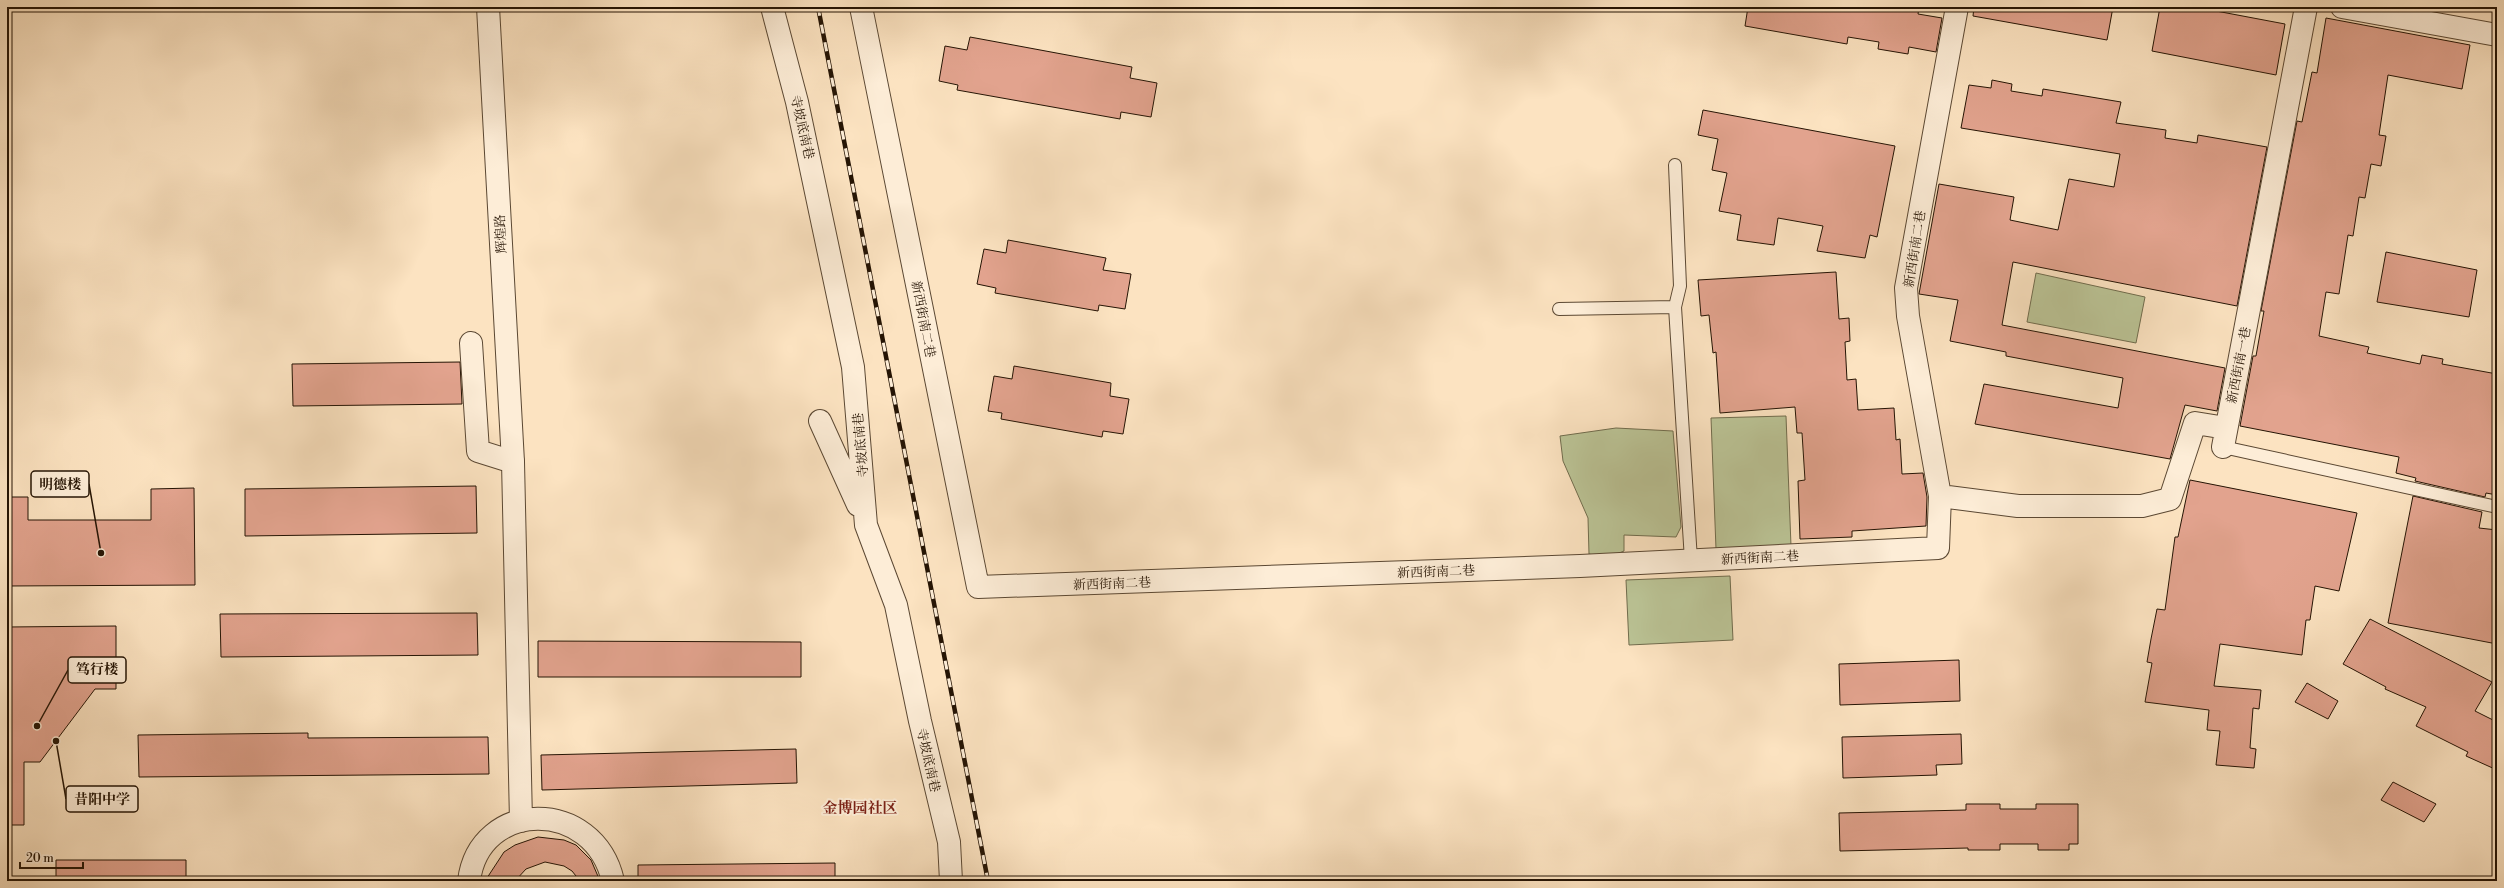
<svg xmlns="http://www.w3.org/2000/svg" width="2504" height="888" font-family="'Libre Bodoni','Noto Serif SC',serif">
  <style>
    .green { fill: #bbc496; stroke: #706c4d }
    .building { fill: #e2a38e; stroke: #251404 }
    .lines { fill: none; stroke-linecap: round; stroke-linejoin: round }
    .service-casing { stroke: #5b4833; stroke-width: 14 }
    .minor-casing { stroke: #5b4833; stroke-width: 24 }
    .tertiary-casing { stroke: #5b4833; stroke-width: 24 }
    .service { stroke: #fdedd7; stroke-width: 12 }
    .minor { stroke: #fdedd7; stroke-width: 22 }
    .tertiary { stroke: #fdedd7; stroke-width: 22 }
    .rail-casing { stroke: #251404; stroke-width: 4.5 }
    .rail { stroke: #fdedd7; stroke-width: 3; stroke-dasharray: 9; stroke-linecap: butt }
    .labels { text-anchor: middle; stroke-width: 4; stroke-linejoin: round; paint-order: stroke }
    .street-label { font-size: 13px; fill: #251404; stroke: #fdedd7 }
    .quarter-label { font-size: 15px; font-weight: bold; fill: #7a1f14; stroke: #fdedd7 }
    .leader { fill: none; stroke: #251404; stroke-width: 1.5 }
    .callout-dot { fill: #251404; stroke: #fdedd7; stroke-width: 1.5 }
    .callout { fill: #fdedd7; stroke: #251404; stroke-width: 1.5 }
    .callout-label { font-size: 14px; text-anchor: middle; font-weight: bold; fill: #251404 }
  </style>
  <rect width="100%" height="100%" fill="#fce3c1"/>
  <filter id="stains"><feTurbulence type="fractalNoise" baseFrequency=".005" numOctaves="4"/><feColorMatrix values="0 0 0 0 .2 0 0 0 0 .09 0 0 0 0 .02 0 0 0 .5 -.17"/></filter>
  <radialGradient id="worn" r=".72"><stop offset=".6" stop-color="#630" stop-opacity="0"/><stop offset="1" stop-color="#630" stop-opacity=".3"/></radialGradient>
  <!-- green -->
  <path class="green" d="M2036 273 2145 297 2136 343 2027 322Z
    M1786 416 1791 546 1716 549 1711 418Z
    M1616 428 1673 431 1681 527 1676 537 1624 535V551L1607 558 1589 554 1588 518 1563 461 1560 436Z
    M1730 576 1733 640 1629 645 1626 580Z"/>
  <!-- building -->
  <path class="building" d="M1748 7H1919L1918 14 1942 18 1936 52 1909 47 1908 54 1878 49 1879 42 1848 37 1847 44 1745 26Z
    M1974 7H2113L2107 40 1973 16Z
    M2160 7H2195L2285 24 2276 75 2152 51Z
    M2326 18 2470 45 2462 89 2388 75 2379 135 2386 136 2381 166 2371 164 2365 198 2359 197 2353 236 2348 235 2339 294 2326 292 2319 336 2369 347 2367 353 2420 364 2422 355 2443 359 2442 364 2497 374V495L2486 493 2485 497 2415 481 2416 478 2396 473 2399 457 2240 426 2253 356H2256L2264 311H2261L2297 121 2302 122 2312 72 2317 73Z
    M970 37 1132 67 1130 78 1157 83 1151 117 1121 112 1120 119 957 90 958 85 939 81 945 46 967 50Z
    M1992 80 2012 84 2011 91 2042 96 2043 89 2121 102 2116 123 2166 130 2165 138 2197 143 2198 135 2267 147 2237 306 2013 262 2002 325 2225 368 2217 411 2185 405 2170 459 1975 424 1984 384 2118 408 2123 378 2006 356V352L1950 341 1958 300 1919 294 1939 184 2014 197 2010 220 2058 230 2069 179 2114 187 2120 154 1961 128 1969 85 1991 88Z
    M1703 110 1895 146 1877 237 1870 235 1865 258 1817 251 1823 226 1778 218 1774 245 1737 240 1741 215 1719 211 1727 173 1712 170 1718 139 1698 135Z
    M1008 240 1106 258 1103 270 1131 274 1125 309 1099 305 1098 311 995 293 996 288 977 284 984 249 1006 253Z
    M2386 252 2477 270 2469 317 2377 302Z
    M1836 272 1839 319 1849 318 1850 341 1845 342 1847 380 1856 379 1858 410 1894 408 1896 440 1900 439 1902 474 1923 473 1927 497 1926 526 1852 531V537L1800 539 1798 481 1805 480 1802 433H1797L1795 407 1720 413 1716 352 1713 353 1709 315 1701 316 1698 280Z
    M460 362 462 404 293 406 292 364Z
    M1014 366 1111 383 1110 396 1129 399 1123 434 1103 431 1102 437 1001 419 1002 413 988 411 994 376 1012 379Z
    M2190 480 2357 513 2339 591 2315 586 2310 620H2306L2302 655 2220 644 2214 686 2261 690 2259 709 2253 708 2250 748 2256 749 2254 768 2216 765 2220 731 2207 730 2209 710 2145 702 2152 663 2147 662 2151 639 2157 609 2165 610 2175 537H2178Z
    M476 486 477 533 245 536V489Z
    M194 488 195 585 7 586V497H28V520H151V489Z
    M2413 496 2482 512 2479 528 2497 530V644L2388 623Z
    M477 613 478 655 221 657 220 614Z
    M2370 619 2492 682 2475 711 2497 722V770L2466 756 2468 752 2416 726 2426 707 2385 689 2386 687 2343 664Z
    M116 626V689H95L40 762H24V825H7V627Z
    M538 641 801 642V677H538Z
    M1959 660 1960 701 1840 705 1839 664Z
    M2307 683 2338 701 2328 719 2295 702Z
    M308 733V738L488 737 489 774 139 777 138 735Z
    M1961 734 1962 764 1936 765 1937 775 1843 778 1842 737Z
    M796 749 797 783 542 790 541 755Z
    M2393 782 2436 804 2424 822 2381 800Z
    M1966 804H2000V809H2036V804H2078V844H2069V850H2038V844H2000V850H1968V848L1840 851 1839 813 1966 810Z
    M538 837 564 840 576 845 591 860 600 881H580L572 871 564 866 545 862 526 869 515 881H485L504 852 515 845Z
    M56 860H186V881H56Z
    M835 863V881H638V865Z"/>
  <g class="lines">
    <!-- service casing -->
    <g class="service-casing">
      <path id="service" d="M1675 307 1680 286 1675 165
        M1559 309 1675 307 1691 560
        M2223 447 2497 507"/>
    </g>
    <!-- minor casing -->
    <g class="minor-casing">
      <path id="minor" d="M772 7 797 102 853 367 866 525 896 605 920 721 949 842 951 881
        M861 7 978 587 1580 566 1938 548 1940 496 1908 316 1906 288 1957 7
        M471 343 478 451 513 462 521 821
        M820 421 858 505
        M2223 447 2306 7
        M1940 496 2018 506H2142L2170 499 2195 423 2226 428
        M469 881C479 799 594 797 613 881"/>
    </g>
    <!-- tertiary casing -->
    <g class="tertiary-casing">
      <path id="tertiary" d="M488 7 513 462
        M2342 7 2497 35"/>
    </g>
    <!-- service -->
    <use href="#service" class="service"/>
    <!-- minor -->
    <use href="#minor" class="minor"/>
    <!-- tertiary -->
    <use href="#tertiary" class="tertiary"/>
    <!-- rail casing -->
    <g class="rail-casing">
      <path id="rail" d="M818 7 988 881"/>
    </g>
    <!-- rail -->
    <use href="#rail" class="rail"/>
  </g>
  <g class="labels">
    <!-- street labels -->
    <g class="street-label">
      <text transform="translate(803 127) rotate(77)" y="5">寺坡底南巷</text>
      <text transform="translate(500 234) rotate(-93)" y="5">辉煌路</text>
      <text transform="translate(1914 249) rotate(-81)" y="5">新西街南二巷</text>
      <text transform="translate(924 319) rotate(79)" y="5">新西街南二巷</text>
      <text transform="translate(2238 365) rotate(-79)" y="5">新西街南一巷</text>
      <text transform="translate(860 445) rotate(-95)" y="5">寺坡底南巷</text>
      <text transform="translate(1760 557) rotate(-3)" y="5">新西街南二巷</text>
      <text transform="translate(1436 571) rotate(-2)" y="5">新西街南二巷</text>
      <text transform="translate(1112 583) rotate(-2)" y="5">新西街南二巷</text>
      <text transform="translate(929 760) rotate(77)" y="5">寺坡底南巷</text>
    </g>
    <!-- quarter labels -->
    <g class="quarter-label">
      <text x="860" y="813">金博园社区</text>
    </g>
  </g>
  <!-- callouts -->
  <path class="leader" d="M101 553L89 484M37 726L68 670M56 741L66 799"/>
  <g class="callout-dot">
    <circle cx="101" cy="553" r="4"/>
    <circle cx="37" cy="726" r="4"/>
    <circle cx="56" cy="741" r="4"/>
  </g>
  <g class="callout">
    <rect x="31" y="471" width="58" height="26" rx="4"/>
    <rect x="68" y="657" width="58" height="26" rx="4"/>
    <rect x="66" y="786" width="72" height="26" rx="4"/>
  </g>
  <g class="callout-label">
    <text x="60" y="489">明德楼</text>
    <text x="97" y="674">笃行楼</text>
    <text x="102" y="804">昔阳中学</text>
  </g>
  <!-- margin -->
  <rect width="2504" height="888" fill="none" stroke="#fce3c1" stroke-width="24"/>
  <rect x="8" y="8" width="2488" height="872" fill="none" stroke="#251404" stroke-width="2"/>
  <rect x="12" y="12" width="2480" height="864" fill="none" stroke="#251404"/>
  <!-- scale -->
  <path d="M20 862v6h63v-6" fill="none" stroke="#251404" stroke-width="2"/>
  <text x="26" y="862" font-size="12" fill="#251404" stroke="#fdedd7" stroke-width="3" paint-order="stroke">20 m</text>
  <rect width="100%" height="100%" filter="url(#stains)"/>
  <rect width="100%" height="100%" fill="url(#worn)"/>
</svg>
